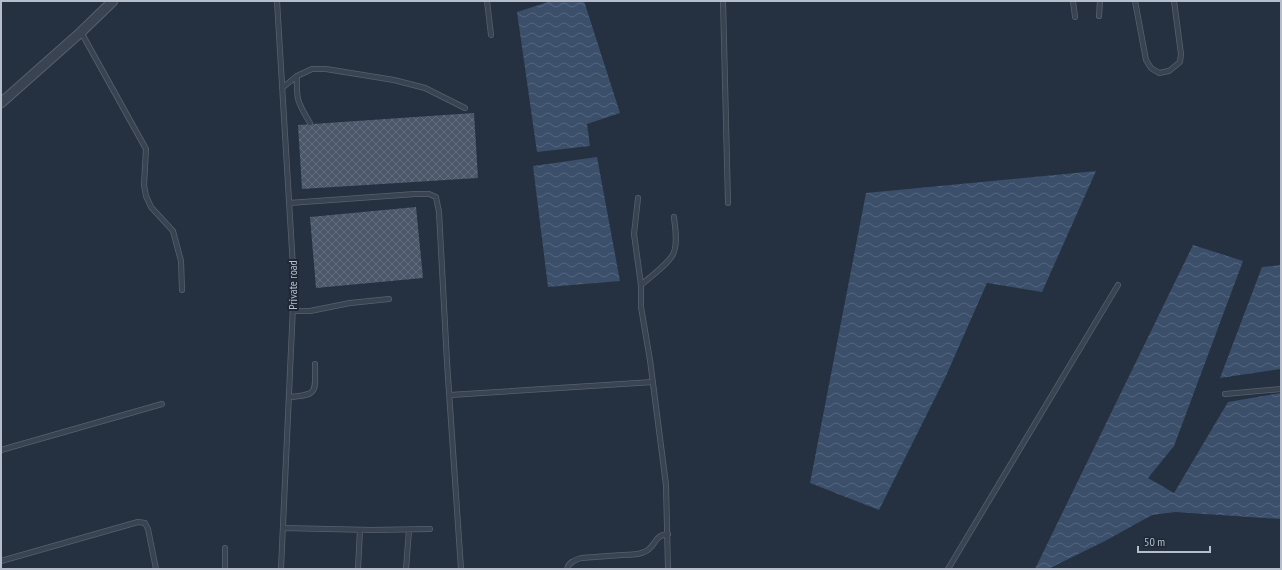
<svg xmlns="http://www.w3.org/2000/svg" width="1282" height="570" font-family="'PT Sans Narrow',sans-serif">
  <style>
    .water { fill: url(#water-waves) }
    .building { fill: url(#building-cross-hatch) }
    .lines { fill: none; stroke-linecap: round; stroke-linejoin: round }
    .service-casing { stroke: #57616e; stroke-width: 6 }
    .minor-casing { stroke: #57616e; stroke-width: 11 }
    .service { stroke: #394351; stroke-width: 4.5 }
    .minor { stroke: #394351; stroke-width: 9 }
    .labels { text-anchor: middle; stroke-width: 4; stroke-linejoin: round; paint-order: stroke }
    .street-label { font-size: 12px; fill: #b6becb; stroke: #1e2836 }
  </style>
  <defs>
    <pattern id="water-waves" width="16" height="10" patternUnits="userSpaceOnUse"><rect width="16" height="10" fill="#3b4f6a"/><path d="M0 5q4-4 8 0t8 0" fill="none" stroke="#55677e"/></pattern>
    <pattern id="building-cross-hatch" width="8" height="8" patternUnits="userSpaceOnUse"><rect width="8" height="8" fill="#4b586a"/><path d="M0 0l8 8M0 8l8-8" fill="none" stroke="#636e7e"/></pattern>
  </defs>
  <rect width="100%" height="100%" fill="#253141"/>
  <!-- water -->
  <path class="water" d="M551 1H584L620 113 587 124 590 146 537 152 517 12Z
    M597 157 620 281 548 287 533 166Z
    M1096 171 1042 292 987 283 945 378 879 510 810 483 866 193Z
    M1193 245 1243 261 1174 446 1148 478 1174 493 1228 402 1281 393V519L1175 512 1152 515 1105 541 1048 569H1035Z
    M1281 265V369L1220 378 1262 267Z"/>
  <!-- building -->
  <path class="building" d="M474 113 478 178 302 189 298 125Z
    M416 207 423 278 316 288 310 217Z"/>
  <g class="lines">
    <!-- service casing -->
    <g class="service-casing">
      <path id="service" d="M277 1 294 284 281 569
        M487 1 491 35
        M723 1 728 203
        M1073 1 1075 17
        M1135 1 1146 60 1151 68 1159 73 1169 71 1180 62 1181 54 1174 1
        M1099 16 1100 1
        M81 32 146 149 144 185 146 196 151 207 173 231 181 261 182 290
        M297 76C296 100 298 103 310 123
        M282 88 297 76 312 69H326L394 80 425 88 465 108
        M638 198 634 234 641 285V307L650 360 666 485 668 569
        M289 203 415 194H429L436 197 439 212 447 362 461 569
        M641 285C650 277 671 262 674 252 678 241 675 228 674 217
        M293 311H310L350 303 389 299
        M1225 394 1281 389
        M450 395 653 382
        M289 397C319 395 315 392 315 364
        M1 450 162 404
        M283 528 372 530 430 529
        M1 561 138 522 145 523 148 529 156 569
        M225 569V548
        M358 569 360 530
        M406 569 409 530
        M567 569C569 562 575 560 581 558 595 557 609 556 622 555 629 555 638 555 644 552 656 548 653 535 668 534
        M948 569 1118 285"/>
    </g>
    <!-- minor casing -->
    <g class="minor-casing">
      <path id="minor" d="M1 103 81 32 113 1"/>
    </g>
    <!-- service -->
    <use href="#service" class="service"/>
    <!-- minor -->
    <use href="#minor" class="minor"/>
  </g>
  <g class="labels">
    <!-- street labels -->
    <g class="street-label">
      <text transform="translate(293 285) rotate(-90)" y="4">Private road</text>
    </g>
  </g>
  <!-- border -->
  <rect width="1282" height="570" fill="none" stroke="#b6becb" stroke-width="4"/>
  <!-- scale -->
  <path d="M1138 546v6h72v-6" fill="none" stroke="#b6becb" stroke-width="2"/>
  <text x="1144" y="546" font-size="12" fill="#b6becb" stroke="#1e2836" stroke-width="3" paint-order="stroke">50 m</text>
</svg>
